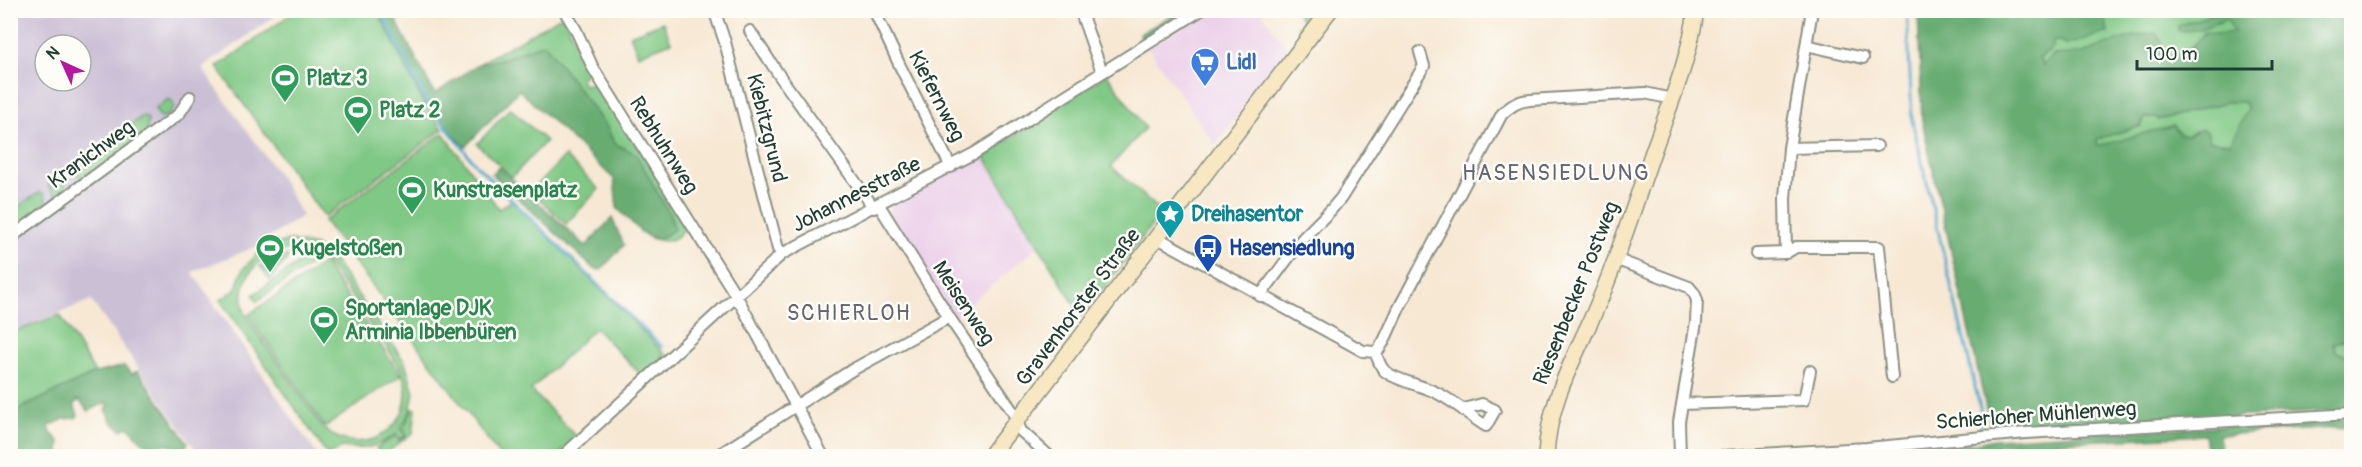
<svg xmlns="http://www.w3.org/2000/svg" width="2362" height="467" font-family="Pangolin,sans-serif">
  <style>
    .built { fill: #ecd1ea }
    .industrial { fill: #cbbfd5; fill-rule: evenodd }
    .green { fill: #80c885; stroke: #50825c; stroke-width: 1.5; fill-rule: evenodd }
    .forest { fill: #68ac72; stroke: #447453; stroke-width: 1.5; fill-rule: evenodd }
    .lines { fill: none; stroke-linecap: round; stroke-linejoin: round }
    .stream { stroke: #51a7cd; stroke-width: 3 }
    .street-casing { stroke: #8b9284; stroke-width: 14 }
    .secondary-casing { stroke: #8b9284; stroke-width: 18 }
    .street { stroke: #fff; stroke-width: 10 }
    .secondary { stroke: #f7e8c3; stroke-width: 15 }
    .labels { text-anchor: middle; stroke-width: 5; stroke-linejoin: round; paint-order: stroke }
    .shop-label { font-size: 21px; font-weight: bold; fill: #366cbe; stroke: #fdfcf7; text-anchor: start }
    .leisure-label { font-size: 21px; font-weight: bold; fill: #27864d; stroke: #fdfcf7; text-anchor: start }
    .street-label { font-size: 21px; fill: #1f3d34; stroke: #fdfcf7 }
    .culture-label { font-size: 21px; font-weight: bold; fill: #0d838f; stroke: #fdfcf7; text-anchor: start }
    .transit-label { font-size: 21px; font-weight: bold; fill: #164399; stroke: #fdfcf7; text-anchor: start }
    .neighbourhood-label { font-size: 22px; letter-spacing: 1.5px; fill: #626572; stroke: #fdfcf7 }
  </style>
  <rect width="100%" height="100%" fill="#fdfcf7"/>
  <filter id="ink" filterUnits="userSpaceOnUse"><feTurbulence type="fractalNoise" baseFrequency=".0167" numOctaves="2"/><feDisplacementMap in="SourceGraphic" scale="12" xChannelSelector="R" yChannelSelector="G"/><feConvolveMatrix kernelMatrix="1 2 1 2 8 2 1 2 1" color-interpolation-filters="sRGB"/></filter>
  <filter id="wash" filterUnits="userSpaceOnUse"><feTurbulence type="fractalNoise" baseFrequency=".008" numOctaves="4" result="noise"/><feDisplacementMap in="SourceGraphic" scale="24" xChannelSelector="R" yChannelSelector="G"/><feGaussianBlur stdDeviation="1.35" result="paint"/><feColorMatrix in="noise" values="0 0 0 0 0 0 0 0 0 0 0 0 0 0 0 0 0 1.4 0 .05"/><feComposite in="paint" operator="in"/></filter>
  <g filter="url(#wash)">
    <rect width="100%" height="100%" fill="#f7e8d4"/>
    <!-- built -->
    <path class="built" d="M1260 10 1288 50 1215 144 1148 48 1209 11Z
      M983 156 1038 246 954 317 888 214 890 205Z"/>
    <!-- industrial -->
    <path class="industrial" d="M11 11H277L279 13 202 68 281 178 302 216 255 247 192 272 318 456H200L91 300 11 333ZM45 45H81V81H45Z"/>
    <!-- green -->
    <path class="green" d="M1301 10 1319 11 1292 45 1302 31 1297 26 1303 22 1297 13Z
      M295 11H378L425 106 443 129 324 217 217 67Z
      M2104 11C2119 11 2133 12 2147 13 2160 13 2167 10 2180 15L2192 11H2222L2178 26 2197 30 2228 19 2235 32 2216 34 2205 32C2190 49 2187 56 2162 55L2155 33 2043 65 2039 59 2053 48 2052 41H2060L2067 45 2107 32Z
      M563 15 589 70 581 79 584 85 596 82 680 212 684 229C674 246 655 243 641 232L656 239 674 228 670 215 636 155 614 143 606 126 505 58 477 65Z
      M663 22 671 42 638 55 630 35Z
      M1107 74 1145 128 1111 166 1162 212 1082 317 984 156Z
      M168 99 171 100 174 106 170 114 161 118 155 109Z
      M2226 102H2244L2248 109 2231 143 2210 141 2207 132 2194 131 2187 136 2181 135 2173 125C2160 132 2157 129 2145 133 2128 138 2114 144 2097 146L2096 139 2141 126 2145 118 2156 117 2159 120Z
      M510 108 546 141 512 177 477 144Z
      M143 116 148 119 147 131 86 178H80L75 171 79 162Z
      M443 133 499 209 512 200 666 355 642 376 595 328 531 390 577 437 557 456H500L324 221Z
      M565 156 599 189 566 224 531 191Z
      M60 177 66 182C65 189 63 193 57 197L48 186Z
      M40 192 44 194 47 203 11 232 10 212Z
      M291 241 316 246 335 262 405 362 414 392 410 412 401 428 405 435 400 439 396 434C379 446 364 451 343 447L328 456 220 300 235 290 243 269 258 253 274 244ZM294 249 308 252 300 258 298 263 253 295 257 301 320 258 328 265C343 282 355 302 368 321 387 349 418 379 401 415 395 426 385 434 374 439 356 445 337 441 323 428L247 318C232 283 258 250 294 249Z
      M286 255 288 258 270 280 260 266 285 258Z
      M324 263 401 375 325 427 248 315Z
      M60 315 95 373 11 413V333Z
      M2351 337V357L2336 351 2333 343Z
      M413 408 416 409 413 433 382 456 376 448 395 436 399 441 407 435 403 429Z"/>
    <!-- forest -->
    <path class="forest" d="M378 11H391L435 94 477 65 505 58 544 43 606 126 614 143 636 154 670 215 674 229 667 235 656 239 641 232 617 208 614 179 519 90 465 147 423 101Z
      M1178 11H1195L1143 41 1140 34Z
      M1918 11H2104L2108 32 2067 45 2060 41H2053V48L2039 59 2043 65 2054 55 2082 53 2129 37 2155 33 2161 40 2163 55C2187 56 2191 49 2205 32L2216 34 2234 32 2227 19 2197 30 2178 31V26L2222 11H2351V337L2333 344 2336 351 2351 357V410L1996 431 1990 426 1922 121ZM2226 102H2244L2248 109 2230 143 2210 141 2207 132 2202 129 2187 136 2181 135 2173 125C2160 132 2157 129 2145 133 2128 137 2114 144 2097 145V139L2141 126 2145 118 2156 117 2158 120Z
      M499 167 586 246 612 218 624 245 601 270 594 269 492 174Z
      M124 366 132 374 138 371 188 443 183 450 164 444 156 450 142 442 129 427 121 430 111 421 106 410 109 405 105 403 88 411 79 400 74 404 78 415 76 418 64 419 49 426 51 433 60 442 59 451 62 456H19L11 451V413L95 373Z
      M2351 418V427L2219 435 2221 456H2208L2205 435 1997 445V456H1807L1976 443 1994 439Z"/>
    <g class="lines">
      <!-- stream -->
      <path class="stream" d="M381 10 426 101 476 165 662 347
        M1907 10 1912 120 1981 412 1980 428
        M2351 10 2352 11
        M1305 16 1313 10
        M1979 447 1980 456
        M1001 456 1016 437"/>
    </g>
  </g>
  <g filter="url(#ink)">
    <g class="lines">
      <!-- street casing -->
      <g class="street-casing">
        <path id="street" d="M564 10 576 30 593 68 737 297 823 456
          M714 10 725 42 778 249 782 254
          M874 10 900 66 951 167
          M1080 10 1102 72
          M750 31 779 75 874 208
          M1806 45 1863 58
          M1789 148 1877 146
          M879 205 949 317 1013 412 1021 431 1049 456
          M1156 237 1363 351 1375 352 1379 349 1384 341 1399 308 1502 114C1512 105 1518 101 1530 100L1645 93 1672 99
          M10 238 179 114 190 97
          M1786 253 1796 247H1879L1892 377
          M1756 254 1786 253 1785 198 1789 148 1812 10
          M1615 259 1689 287 1694 293 1697 300 1696 322 1679 422 1680 456
          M1260 296 1303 238 1330 211 1341 198 1424 66 1420 52
          M1375 352C1378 358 1380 368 1386 372 1399 382 1424 385 1439 394 1457 403 1469 416 1486 426L1495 410 1482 404 1464 409
          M1682 404 1804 400 1810 371
          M563 456 782 254 975 153 1201 10
          M717 456 852 370 949 317
          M1724 456 1867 448 2026 433 2352 414"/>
      </g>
      <!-- secondary casing -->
      <g class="secondary-casing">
        <path id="secondary" d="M990 456 1330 10
          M1546 456C1548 403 1574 359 1595 311 1618 259 1635 203 1654 149 1670 104 1690 58 1696 10"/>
      </g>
      <!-- street -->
      <use href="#street" class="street"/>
      <!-- secondary -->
      <use href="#secondary" class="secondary"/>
    </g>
  </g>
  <!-- icons -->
  <defs>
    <g id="supermarket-pin" transform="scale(1.5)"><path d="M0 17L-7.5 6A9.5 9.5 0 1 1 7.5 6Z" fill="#3f7fe0" stroke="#fdfcf7"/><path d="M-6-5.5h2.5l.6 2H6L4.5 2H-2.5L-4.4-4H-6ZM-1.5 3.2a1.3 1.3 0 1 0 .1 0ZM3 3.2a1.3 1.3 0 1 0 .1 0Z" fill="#fff"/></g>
    <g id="stadium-pin" transform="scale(1.5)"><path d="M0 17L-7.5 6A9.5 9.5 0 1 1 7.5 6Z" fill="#2e9e5b" stroke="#fdfcf7"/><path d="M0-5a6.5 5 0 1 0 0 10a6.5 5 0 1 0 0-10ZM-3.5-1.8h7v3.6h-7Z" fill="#fff"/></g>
    <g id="sight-pin" transform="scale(1.5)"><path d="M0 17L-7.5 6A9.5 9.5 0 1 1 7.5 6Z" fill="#0f9aa8" stroke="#fdfcf7"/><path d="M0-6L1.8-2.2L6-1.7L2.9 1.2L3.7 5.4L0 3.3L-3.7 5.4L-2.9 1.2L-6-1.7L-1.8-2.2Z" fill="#fff"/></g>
    <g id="bus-pin" transform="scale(1.5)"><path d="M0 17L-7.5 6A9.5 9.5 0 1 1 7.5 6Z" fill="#1a4fb4" stroke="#fdfcf7"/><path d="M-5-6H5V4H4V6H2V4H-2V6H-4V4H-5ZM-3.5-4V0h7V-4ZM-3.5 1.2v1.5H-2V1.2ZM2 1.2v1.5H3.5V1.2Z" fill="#fff"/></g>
  </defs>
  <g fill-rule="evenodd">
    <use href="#supermarket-pin" x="1205" y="62"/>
    <use href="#stadium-pin" x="285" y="78"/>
    <use href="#stadium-pin" x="358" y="110"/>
    <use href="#stadium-pin" x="412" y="190"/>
    <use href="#sight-pin" x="1170" y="214"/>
    <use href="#stadium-pin" x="270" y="248"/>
    <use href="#bus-pin" x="1208" y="248"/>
    <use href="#stadium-pin" x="324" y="320"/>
  </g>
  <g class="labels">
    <!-- shop labels -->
    <g class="shop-label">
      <text x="1226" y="69">Lidl</text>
    </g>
    <!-- leisure labels -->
    <g class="leisure-label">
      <text x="306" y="85">Platz 3</text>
      <text x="379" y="117">Platz 2</text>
      <text x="433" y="197">Kunstrasenplatz</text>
      <text x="291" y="255">Kugelstoßen</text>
      <text x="345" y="315">Sportanlage DJK<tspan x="345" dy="24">Arminia Ibbenbüren</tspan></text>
    </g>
    <!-- street labels -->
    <g class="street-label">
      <text transform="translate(937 96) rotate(63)" y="7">Kiefernweg</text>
      <text transform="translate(767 128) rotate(76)" y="7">Kiebitzgrund</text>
      <text transform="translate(664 145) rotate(58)" y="7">Rebhuhnweg</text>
      <text transform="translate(91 154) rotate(-36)" y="7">Kranichweg</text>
      <text transform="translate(856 194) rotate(-27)" y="7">Johannesstraße</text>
      <text transform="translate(1576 293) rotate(-68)" y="7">Riesenbecker Postweg</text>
      <text transform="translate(964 303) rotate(57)" y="7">Meisenweg</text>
      <text transform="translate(1078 307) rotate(-53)" y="7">Gravenhorster Straße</text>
      <text transform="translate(2036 415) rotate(-4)" y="7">Schierloher Mühlenweg</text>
    </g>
    <!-- culture labels -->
    <g class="culture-label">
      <text x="1191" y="221">Dreihasentor</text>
    </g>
    <!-- transit labels -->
    <g class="transit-label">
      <text x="1229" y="255">Hasensiedlung</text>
    </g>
    <!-- neighbourhood labels -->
    <g class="neighbourhood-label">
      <text x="1556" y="180">HASENSIEDLUNG</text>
      <text x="849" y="320">SCHIERLOH</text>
    </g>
  </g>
  <!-- margin -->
  <rect width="2362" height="467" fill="none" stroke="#fdfcf7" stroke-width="36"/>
  <!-- north arrow -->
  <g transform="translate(63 63) rotate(315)"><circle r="28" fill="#fdfcf7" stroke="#a4b0a9" stroke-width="1.5"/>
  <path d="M0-4.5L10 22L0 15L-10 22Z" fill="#b5179e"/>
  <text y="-9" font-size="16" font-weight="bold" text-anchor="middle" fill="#1f3d34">N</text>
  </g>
  <!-- scale -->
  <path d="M2137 60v9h135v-9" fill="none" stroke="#1f3d34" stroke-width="3"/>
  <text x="2146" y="60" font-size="18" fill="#1f3d34" stroke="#fdfcf7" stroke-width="4.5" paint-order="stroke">100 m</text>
</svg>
